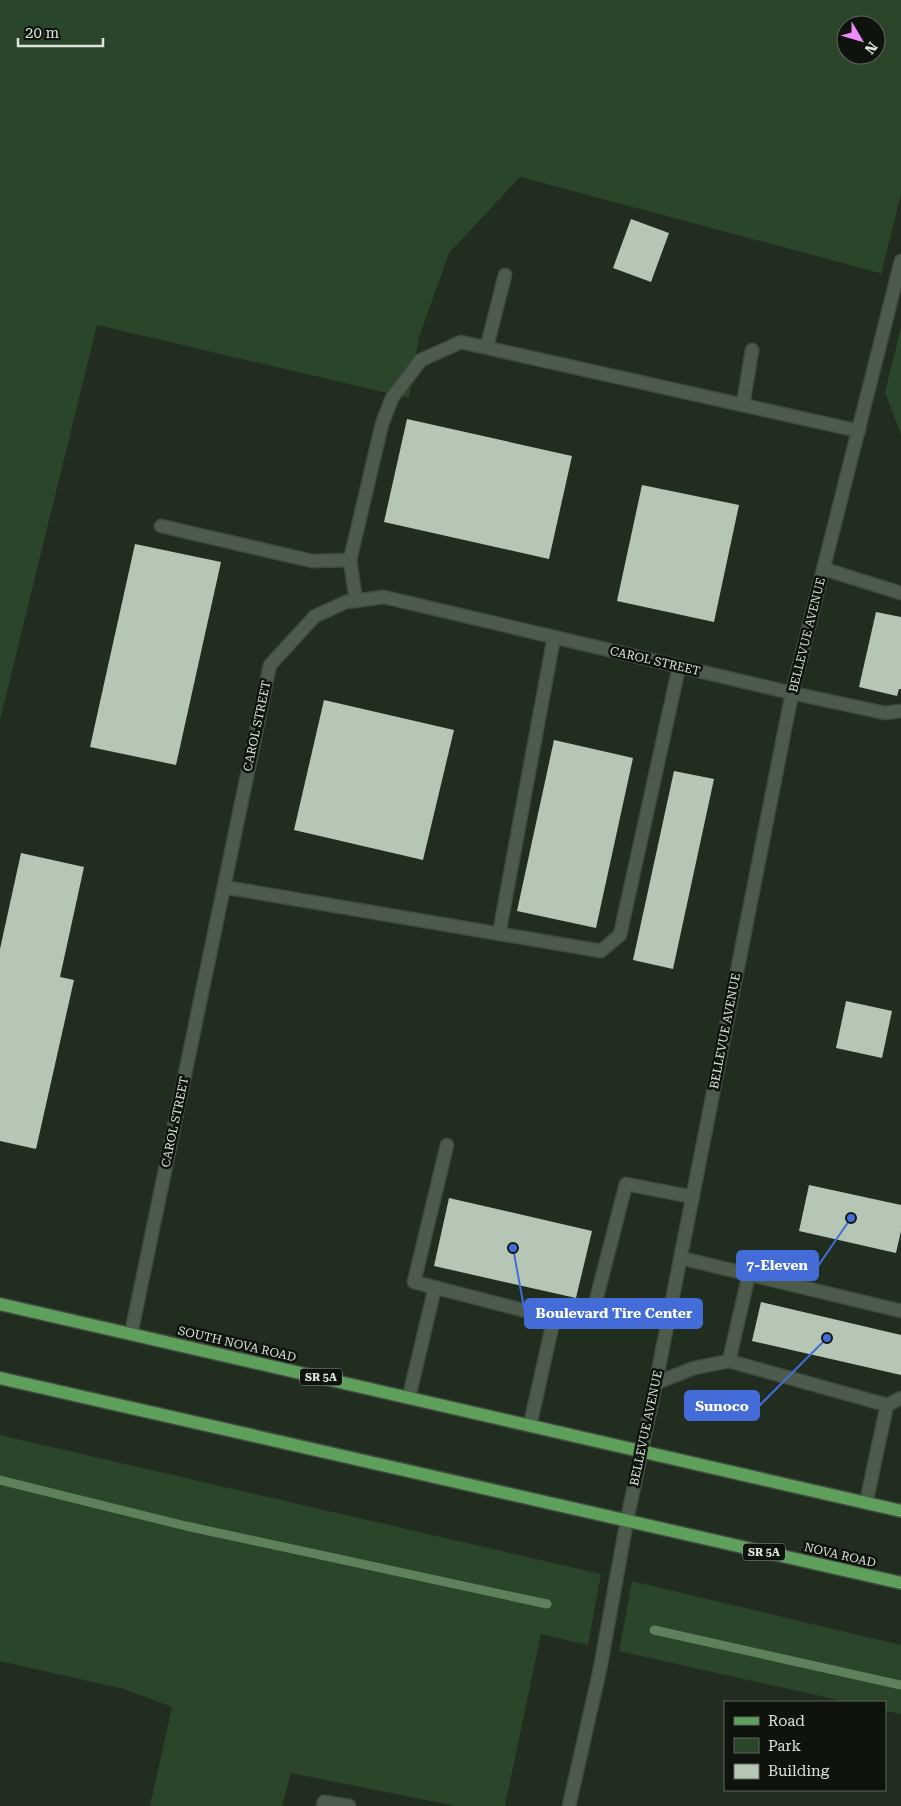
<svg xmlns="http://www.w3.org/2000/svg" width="901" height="1806" font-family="'Roboto Serif',serif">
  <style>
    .green { fill: #2a4529; fill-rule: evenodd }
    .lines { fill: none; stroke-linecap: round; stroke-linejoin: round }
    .stream { stroke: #5e805c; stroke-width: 9 }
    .building { fill: #b5c7b4 }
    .service-casing { stroke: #404b3f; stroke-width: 15 }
    .minor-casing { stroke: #404b3f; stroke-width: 15 }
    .tertiary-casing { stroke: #404b3f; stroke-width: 15 }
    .primary-casing { stroke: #404b3f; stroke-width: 15 }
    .service { stroke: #4c5b4b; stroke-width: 12 }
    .minor { stroke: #4c5b4b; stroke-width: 12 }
    .tertiary { stroke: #4c5b4b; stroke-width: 12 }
    .primary { stroke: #5f9f5c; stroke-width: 12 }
    .labels { text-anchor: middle; stroke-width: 5; stroke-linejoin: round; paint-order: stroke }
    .shield { fill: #0e140d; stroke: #9ea69c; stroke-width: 1 }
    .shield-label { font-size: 11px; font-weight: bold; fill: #dbe4da }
    .street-label { font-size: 12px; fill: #dbe4da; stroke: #0e140d }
    .leader { fill: none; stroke: #436cd8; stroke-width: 2 }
    .callout-dot { fill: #436cd8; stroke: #0e140d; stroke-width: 2 }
    .callout { fill: #436cd8; stroke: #436cd8; stroke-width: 2 }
    .callout-label { font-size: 14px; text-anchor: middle; font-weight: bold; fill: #fff }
  </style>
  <rect width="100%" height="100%" fill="#202d1f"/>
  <!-- green -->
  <path class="green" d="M0 0H901V194L880 278V273L520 177 449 253 419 337 409 398 97 325 0 720ZM846 25H876V55H846Z
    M901 327V435L885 392Z
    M0 1435 601 1574 588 1645 541 1634 505 1806H456L291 1773 282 1806H150L172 1707 124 1689 0 1661Z
    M632 1581 901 1645V1714L885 1711V1702H847L619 1651Z"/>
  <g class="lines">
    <!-- stream -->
    <path class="stream" d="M0 1480 186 1526 547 1604
      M654 1630 901 1685"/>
  </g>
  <!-- building -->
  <path class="building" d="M631 219 669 233 651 282 613 268Z
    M407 419 572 456 549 559 384 522Z
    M642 485 739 505 714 622 617 601Z
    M135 544 221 562 176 765 90 747Z
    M876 612 901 617V689H899L897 696 859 687Z
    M324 700 454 730 423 860 294 830Z
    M554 740 633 758 596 928 517 911Z
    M674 771 714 779 673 969 633 960Z
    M21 853 84 867 60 977 74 980 36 1149 0 1141V949Z
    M846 1001 892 1011 882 1058 836 1048Z
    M809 1185 901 1205V1231L896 1253 799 1231Z
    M449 1198 592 1231 576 1298 434 1266Z
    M761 1302 901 1335V1375L752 1341Z"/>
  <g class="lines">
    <!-- service casing -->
    <g class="service-casing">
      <path id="service" d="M487 346 505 275
        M743 405 752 350
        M161 526 312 561 350 560 356 601
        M350 560 382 424 392 398 421 360 461 342 859 431
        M224 887 601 951 620 935 679 667
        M499 934 554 637
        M447 1145 414 1282 554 1318 575 1320 590 1315 595 1304 626 1184 693 1197
        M681 1258 901 1311
        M749 1274 729 1361 887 1405
        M656 1383 694 1368 729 1361
        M409 1397 435 1287
        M530 1425 554 1318
        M866 1503 887 1405 901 1398
        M323 1806 324 1802 349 1806"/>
    </g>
    <!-- minor casing -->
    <g class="minor-casing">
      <path id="minor" d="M824 569 901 593
        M131 1334 270 665 315 616 346 602 384 597 792 693 885 713 901 711"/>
    </g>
    <!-- tertiary casing -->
    <g class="tertiary-casing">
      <path id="tertiary" d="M569 1806 600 1669 627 1520 653 1397 792 693 901 261"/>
    </g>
    <!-- primary casing -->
    <g class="primary-casing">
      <path id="primary" d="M0 1304 901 1511
        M0 1378 901 1583"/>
    </g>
    <!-- service -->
    <use href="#service" class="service"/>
    <!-- minor -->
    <use href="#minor" class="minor"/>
    <!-- tertiary -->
    <use href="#tertiary" class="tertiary"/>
    <!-- primary -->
    <use href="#primary" class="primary"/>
  </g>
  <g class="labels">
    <!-- shield labels -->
    <g class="shield">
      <rect x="300" y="1368.5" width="42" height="17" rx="4"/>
      <rect x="743" y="1543.5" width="42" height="17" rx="4"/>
    </g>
    <g class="shield-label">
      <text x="321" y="1381">SR 5A</text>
      <text x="764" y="1556">SR 5A</text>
    </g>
    <!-- street labels -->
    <g class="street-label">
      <text transform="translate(807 635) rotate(-76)" y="4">BELLEVUE AVENUE</text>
      <text transform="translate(655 661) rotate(13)" y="4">CAROL STREET</text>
      <text transform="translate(257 726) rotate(-78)" y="4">CAROL STREET</text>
      <text transform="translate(725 1031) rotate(-79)" y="4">BELLEVUE AVENUE</text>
      <text transform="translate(175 1122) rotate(-78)" y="4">CAROL STREET</text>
      <text transform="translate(237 1344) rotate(13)" y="4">SOUTH NOVA ROAD</text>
      <text transform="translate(646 1428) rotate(-78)" y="4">BELLEVUE AVENUE</text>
      <text transform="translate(840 1555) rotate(13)" y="4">NOVA ROAD</text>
    </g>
  </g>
  <!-- callouts -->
  <path class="leader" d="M851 1218L818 1266M513 1248L525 1313M827 1338L759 1406"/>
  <g class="callout-dot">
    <circle cx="851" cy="1218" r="5"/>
    <circle cx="513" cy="1248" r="5"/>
    <circle cx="827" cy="1338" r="5"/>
  </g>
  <g class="callout">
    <rect x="737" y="1251" width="81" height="29" rx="5"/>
    <rect x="525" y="1299" width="177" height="29" rx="5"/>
    <rect x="685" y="1391" width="74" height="29" rx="5"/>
  </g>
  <g class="callout-label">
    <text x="777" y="1270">7-Eleven</text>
    <text x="614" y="1318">Boulevard Tire Center</text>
    <text x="722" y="1411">Sunoco</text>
  </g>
  <!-- legend -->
  <rect x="724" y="1701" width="162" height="90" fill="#0e140d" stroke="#60675f"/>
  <rect x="734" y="1717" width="25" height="8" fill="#5f9f5c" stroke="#60675f"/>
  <text x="768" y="1726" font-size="15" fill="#dbe4da">Road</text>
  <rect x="734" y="1738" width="25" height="15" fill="#2a4529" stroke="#60675f"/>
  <text x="768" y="1751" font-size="15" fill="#dbe4da">Park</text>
  <rect x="734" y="1764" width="25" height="15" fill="#b5c7b4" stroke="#60675f"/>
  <text x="768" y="1776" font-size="15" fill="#dbe4da">Building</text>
  <!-- north arrow -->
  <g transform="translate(861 40) rotate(128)"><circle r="24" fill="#0e140d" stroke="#60675f"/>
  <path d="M0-4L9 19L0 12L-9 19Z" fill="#ed8cf9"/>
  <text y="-8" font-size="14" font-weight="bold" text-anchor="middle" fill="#dbe4da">N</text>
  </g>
  <!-- scale -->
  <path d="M18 38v8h85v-8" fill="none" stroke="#dbe4da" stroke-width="2.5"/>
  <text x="25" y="38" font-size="15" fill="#dbe4da" stroke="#0e140d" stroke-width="4" paint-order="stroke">20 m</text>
</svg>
